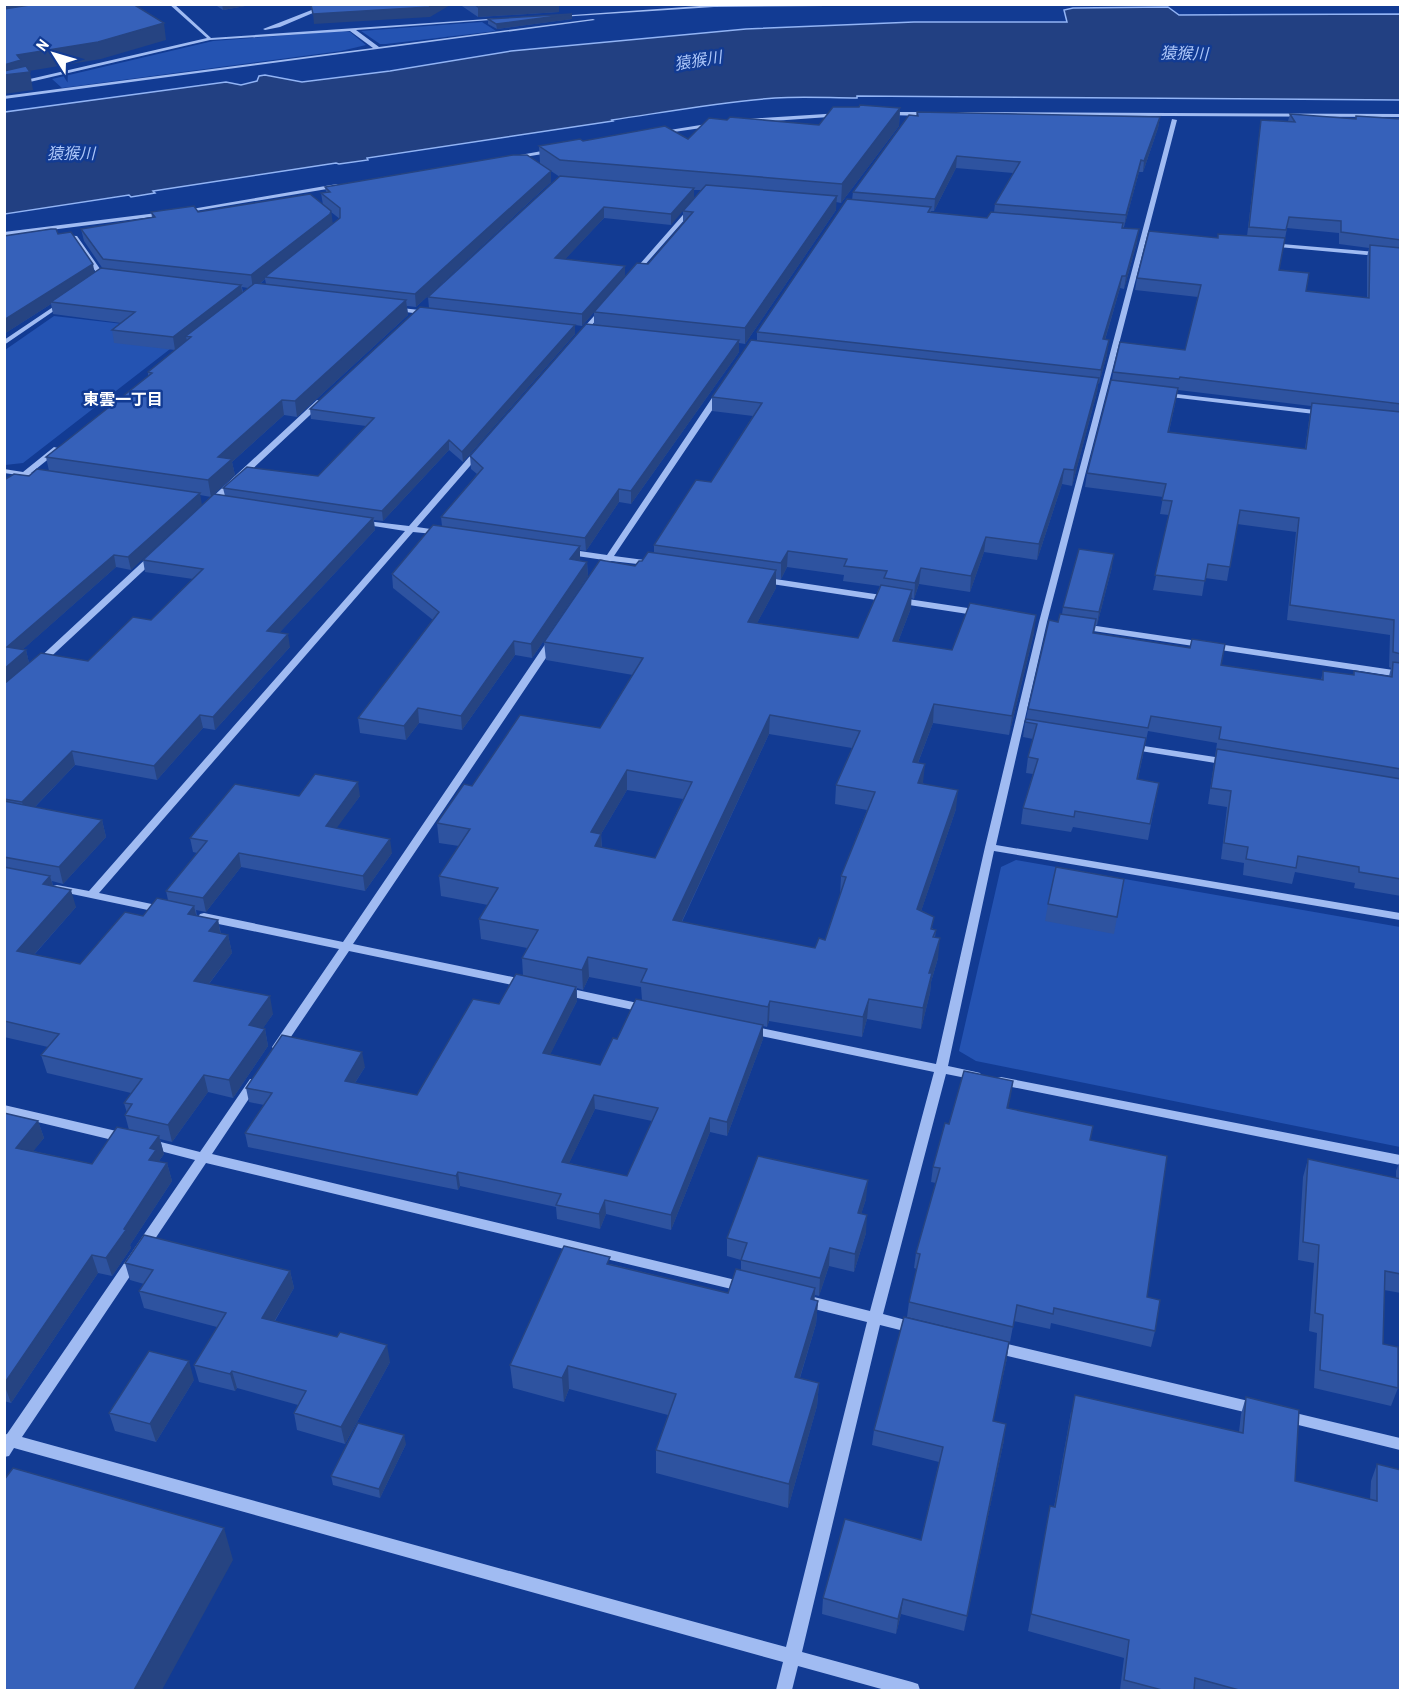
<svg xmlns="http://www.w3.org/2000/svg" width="1405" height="1695" font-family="'Archivo Narrow','Noto Sans JP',sans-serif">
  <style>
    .green { fill: #2453b2 }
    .water { fill: #224082; stroke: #92b4f5; stroke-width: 1.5 }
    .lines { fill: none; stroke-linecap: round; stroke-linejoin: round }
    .minor { fill: #a0bbf2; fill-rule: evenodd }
    .wall { fill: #2e53a0; fill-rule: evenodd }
    .shaded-wall { fill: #264482 }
    .building { fill: #3661ba; stroke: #264482; stroke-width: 1.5; fill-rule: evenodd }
    .labels { text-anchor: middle; stroke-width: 5; stroke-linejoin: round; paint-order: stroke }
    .far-water-label { font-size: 16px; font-style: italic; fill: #acc6f9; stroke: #123b93 }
    .far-neighbourhood-label { font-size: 16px; font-weight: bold; fill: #fff; stroke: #123b93 }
  </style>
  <rect width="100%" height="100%" fill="#123b93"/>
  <!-- green -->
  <path class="green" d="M482 22 496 31 386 44H380L361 31Z
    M342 31 350 32 366 45 341 51 62 88 52 79 213 41Z
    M54 316 192 332 23 463 5 465V350Z
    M1016 860 1400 927V1147L976 1061 959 1051 1001 867Z"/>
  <!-- water -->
  <path class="water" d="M1168 7 1179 15 1400 14V100L857 96V98C830 98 803 96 775 98 720 102 666 112 612 120L613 121 367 158 368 160 339 164 336 163 153 191 155 193 131 197 129 195 5 214V112L226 82 241 85 257 81 259 76 265 75 302 82 390 71 511 51 746 29 914 22H1067L1064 10 1073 8Z"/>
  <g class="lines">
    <!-- minor -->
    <path class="minor" d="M169 4H174L211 38 502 18 504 19 356 30 379 47 593 19 595 20 4 99V96L373 48 350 31 210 40 4 88V85L207 38Z
      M327 4H334L280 27 265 30 263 29Z
      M1068 4 714 7 560 17 558 16 714 5Z
      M887 112H931L934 114 931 116 885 115Z
      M956 112 1400 114V117L954 115Z
      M841 113 843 116 746 123 743 121 746 119Z
      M1172 119 1177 120 1047 622 996 845 1400 913V920L994 851 948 1066 976 1072 980 1073 982 1076 980 1079 976 1080 946 1074 883 1314 921 1324 923 1328 921 1332 916 1334 880 1325 802 1652 912 1682 918 1684 920 1690H885L798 1666 792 1690H776L783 1662 14 1448 9 1456 4 1457V1435L7 1434 195 1160 145 1147 143 1144 145 1141 149 1139 200 1152 250 1079H258L260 1082 212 1154 744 1282 749 1283 751 1287 749 1291 744 1292 206 1163 22 1437 786 1647 867 1322 806 1307 801 1305 799 1301 801 1297 806 1295 870 1311 934 1072 751 1034 747 1033 745 1030 747 1027 751 1026 936 1064 985 847 1039 622Z
      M713 123 715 126 660 134 657 132Z
      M553 149 555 150V152L512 159 509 157Z
      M337 184 340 186 339 187 183 213 180 211Z
      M689 208 694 209 636 275H632V273Z
      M165 212 167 213V215L4 236V232Z
      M59 235 77 236 105 276C103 279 98 282 94 281V279L98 275 73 239 59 237Z
      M1269 243 1400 254V258L1267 246 1266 245Z
      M62 301 67 302 4 345V340Z
      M393 307 428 311 431 313 428 315 391 310V308Z
      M602 307 607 308 582 336H578V334Z
      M718 389 725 391 614 556 652 561 655 562V566L611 561 602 575 599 576 595 573 604 560 563 554 562 552 566 549 607 555Z
      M1159 392 1323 411 1327 413 1323 415 1162 396 1158 394Z
      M317 400 324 402 213 506H207V502Z
      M54 447 61 449 31 473 46 475V479L26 477 4 492V486L18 475 4 473V469L23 472Z
      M476 449 483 451 417 527 444 531V535L413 532 99 893 166 907 167 909 166 911 162 913 53 890 52 888 53 886 57 885 89 891 405 531 361 524 357 522 358 520 409 526Z
      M153 554 157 557 156 559 42 665H36L34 663 36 661 150 555Z
      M762 577 981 610 985 613 981 616 759 582V578Z
      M1083 624 1400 671V677L1080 629 1079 627Z
      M553 637 558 640 353 944 527 980 531 981 533 984 531 987 527 988 349 951 282 1050H274L272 1047 274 1044 339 949 204 921 200 920 198 917 200 914 204 913 343 942 548 640Z
      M1131 744 1228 759 1233 762 1228 765 1128 749 1126 747 1128 745Z
      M563 987 647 1005 651 1006 653 1009 651 1012 647 1013 559 994 557 991 559 988Z
      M1001 1077 1400 1155V1165L997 1084 995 1081 997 1078Z
      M4 1105 125 1133 129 1135 131 1138 129 1141 125 1143 4 1114Z
      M995 1341 1257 1403 1262 1405 1264 1409 1262 1413 1257 1415 995 1353 990 1351 988 1347 990 1343Z
      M1287 1411 1400 1438V1450L1282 1421 1280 1417 1282 1413Z"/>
  </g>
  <!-- wall -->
  <path class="wall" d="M214 4H256L223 10Z
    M459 4H559V12L478 17Z
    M488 19H572L497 29 488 24Z
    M900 108 899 126 841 203 836 202V210L745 344 739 343V352L631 504 619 502 586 551 580 550V559L579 561 587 562 588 576 532 658 515 655 462 730 419 723 406 740 360 733 358 718 433 620 393 588 392 574 442 526 441 517 477 474 471 469 470 456 594 325V312L582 326 575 325V334L463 462 449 450 383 521 374 520 375 530 279 633 290 647 215 730 203 728 157 780 75 765 35 807 102 820 106 837 63 884 52 881 53 887 76 907 34 955 80 964 143 916 168 900 166 891 197 853 193 852 190 838 299 796H360L336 828 392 853 365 891 241 867 206 912 196 910 197 916 218 920 221 934 228 935 232 953 209 984 273 1014 263 1028 265 1029 268 1046 233 1098 208 1092 172 1142 160 1139 164 1154 159 1161V1162L167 1163 172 1181 130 1245 131 1248 112 1276 98 1273 11 1403 4 1401V1113L38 1121 44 1138 33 1151 92 1164 129 1130 125 1115 127 1113 124 1103 131 1093 47 1073 41 1055 48 1047 4 1037V480L49 471 46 457 148 376V372L175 350 114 343 112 330 121 323 53 314 51 304 4 334V236L58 234 94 273 103 269 84 241 81 229 152 217 151 212H198L323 205 321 193 326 192 325 187 540 163 539 146 583 141 688 139 727 120 819 125ZM551 171 560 177 428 297 429 308 310 409 311 419 366 426 318 476 223 488 225 496 211 497 235 475 232 462 284 415 297 417 408 315 407 306 416 307 551 182ZM694 190H701L683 211V224L648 264 625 276V266L565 259 604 218 671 225ZM331 212 340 219 332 224ZM265 279 266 284H260ZM242 287 248 288 243 292ZM200 495 211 497 143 560 145 572 193 579 151 620 88 661 29 663 26 650H22L116 567 131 570Z
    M917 112 1160 117 1158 128 1143 172H1139L1124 227H1123L1137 242 1124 289 1120 288 1105 340 1107 354 1099 384 1098 383 1097 392 1072 486 1062 484 1037 560 984 552 970 592 919 584 914 599 911 598V608L898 642 952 650 1034 633 1009 735 933 723 918 763 923 783 956 809 921 911 933 929 936 930 935 937 938 958 931 982 930 993 921 1029 867 1019 862 1037 769 1021 767 1027 763 1026V1039L727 1136 710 1132 671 1230 606 1214 600 1229 557 1219 556 1207 460 1186 458 1190 248 1147 245 1133 264 1105 249 1102 246 1088 365 1067 355 1083 417 1095 523 976 522 958 527 948 481 939 479 919 488 905 441 896 439 876 459 846 439 843 437 823 472 786 600 728 633 675 546 660 544 642 635 566 654 552V545L711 482 753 416 712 411V397L757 340V332L852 200 853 192 916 116ZM956 168 1013 173 995 204 994 212 987 218 931 212V211H934ZM787 567 844 575 843 581 880 586 858 638 757 623 776 588V579H781ZM769 734 852 748 836 785 835 804 867 810 841 876 840 896 825 940 815 948 682 922ZM627 790 683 799 655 858 602 848 601 834ZM589 977 641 987 642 1000 600 1065 550 1054 577 1001V988L583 990ZM595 1109 652 1121 627 1176 569 1163Z
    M1290 114 1355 119 1356 116 1401 119V896L1354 888 1355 883 1295 872 1292 884 1243 875 1244 863 1221 859 1227 807 1208 804 1217 743 1148 731 1138 779 1159 783 1148 840 1073 827 1071 832 1021 824 1023 808 1033 774 1026 773 1028 757 1033 739 1023 737 1025 722 1026 719 1028 709 1062 614 1063 607 1112 567 1097 625H1096L1094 633 1221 665 1321 680 1323 671 1353 675 1354 671 1389 676 1391 668 1389 667 1390 635 1287 620 1296 532 1237 524 1227 581 1205 578 1202 596 1153 590 1169 515 1160 514 1163 497 1085 487 1087 473 1112 380 1113 372 1185 350 1198 297 1135 290 1137 278 1218 238 1247 236 1261 120 1288 121ZM1287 228 1339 233V244L1369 248 1367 257V298L1306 291 1279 270ZM1178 390 1311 406 1305 449 1169 432Z
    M1124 879 1114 934 1045 921 1048 904Z
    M1013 1081 1008 1108 1090 1140 1147 1297 1155 1331 1151 1347 1051 1323 1050 1329 1014 1321 1010 1342 907 1317 909 1302 917 1269 914 1268 916 1253 936 1183 931 1182 933 1167 949 1124Z
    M1401 1158V1293L1384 1290 1383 1344 1398 1388 1391 1406 1314 1388 1317 1333 1309 1331 1314 1263 1298 1260 1303 1177 1308 1159 1396 1178V1171Z
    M866 1199 861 1214 866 1233 854 1272 829 1266 819 1296 815 1295 814 1300 818 1301 816 1324 800 1378 819 1383 817 1406 788 1508 656 1473V1450L668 1415 569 1389 564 1402 513 1388 510 1365 610 1264 728 1293 741 1270V1260L727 1256V1238Z
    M125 1263 290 1271 294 1288 275 1321 390 1362 345 1444 297 1430 294 1413 298 1405 237 1388 235 1391 199 1382 194 1365 217 1327 144 1308 139 1291 144 1284 130 1280Z
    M1007 1358 993 1421 1004 1440 964 1631 901 1614 896 1634 822 1614 823 1598 921 1540 939 1462 872 1445 874 1430Z
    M194 1380 156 1442 115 1431 109 1413Z
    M1246 1397 1295 1481 1370 1500 1371 1481 1377 1464 1401 1690H1120L1124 1658 1028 1631 1047 1524 1054 1507 1071 1412 1239 1432 1241 1414Z
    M406 1444 380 1498 333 1485 331 1476Z"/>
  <!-- shaded-wall -->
  <path class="shaded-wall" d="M4 4H106L4 21Z
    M222 4H256L223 10Z
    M433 4H452L430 17 314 24 313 14Z
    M521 4H559V12L478 17V7Z
    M572 14V19L497 29 496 24Z
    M164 23 166 40 101 59 23 72H30L33 90 4 94V65L17 55Z
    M900 108 899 126 841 203 842 184Z
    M1160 117 1158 128 1143 172 1144 161Z
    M957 156 956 168 934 211 935 199Z
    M1141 160 1139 172 1124 227 1126 215Z
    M551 171V182L416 307 415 294Z
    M694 188V198L671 225V214Z
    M837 196 836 210 745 344V328Z
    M604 207V218L556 269 555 258Z
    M331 211 333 224 265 277V279L253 289 251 275Z
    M1139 229 1137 242 1124 289 1126 276Z
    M93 264 95 275 51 302V304L4 334V320Z
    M625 266V277L582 326V314Z
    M1122 276 1120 288 1101 353 1103 339Z
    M241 285 243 297 186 336 187 341 175 350 173 337Z
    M406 300 408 315 297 417 295 401Z
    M575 325V334L463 462 462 452Z
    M739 340V352L631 504V491Z
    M1109 340 1107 354 1099 384 1101 370Z
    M1099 378 1097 392 1072 486 1074 470Z
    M282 400 284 415 232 462 235 475 211 497 208 480 218 457Z
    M449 440V450L383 521 382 511Z
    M1064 469 1062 484 1037 560 1039 544Z
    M619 489V502L586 551 585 538Z
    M200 493 202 505 131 570 128 557Z
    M373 518 375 530 269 644 267 631Z
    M986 537 984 552 970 592 971 576Z
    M580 546V559L571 573 570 559Z
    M788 551 787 567 781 579V563Z
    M1114 554 1112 567 1097 625 1099 612Z
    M114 555 116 567 11 660 7 647Z
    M587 562 588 576 532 658 531 644Z
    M921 568 919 584 914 599 915 583Z
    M776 570V588L748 640V622Z
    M912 590 911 608 891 660 893 641Z
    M1036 615 1034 633 1009 735 1012 716Z
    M288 634 290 647 215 730 213 717Z
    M514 641 515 655 462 730 461 716Z
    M26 650 29 663 4 685V669Z
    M934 704 933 723 911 781 913 762Z
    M418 708 419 723 406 740 404 726Z
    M200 715 203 728 157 780 154 766Z
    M770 715 769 734 673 940V920Z
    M72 751 75 765 26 816 22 802Z
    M925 764 923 783 916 802 918 783Z
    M627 770V790L601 834 602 853 596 866 591 832Z
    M358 782 360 796 328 840 326 826Z
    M958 790 956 809 915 929 917 909Z
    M102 820 106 837 63 884 59 867Z
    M390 839 392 853 365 891 363 876Z
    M239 853 241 867 206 912 203 898Z
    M50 876 55 893 43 884Z
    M71 890 76 907 22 968 17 951Z
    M194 906 198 923 188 914Z
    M218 920 221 937 209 931Z
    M228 935 232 953 198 998 194 981Z
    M940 938 938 958 931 982 930 993 921 1029 923 1008 929 973Z
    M588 957 589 977 583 990 582 970Z
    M576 987 577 1001 544 1067 543 1053Z
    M270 996 273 1014 253 1043 249 1025Z
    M869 999 867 1019 862 1037 863 1017Z
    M770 1001 769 1021 767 1027 768 1007Z
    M763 1025V1039L727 1136V1122Z
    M265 1029 268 1046 233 1098 229 1080Z
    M362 1052 365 1067 347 1095 345 1081Z
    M204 1075 208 1092 172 1142 168 1125Z
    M1013 1081 1011 1096 1005 1123 1007 1108Z
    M594 1095 595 1109 563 1176 562 1162Z
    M710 1118V1132L671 1230V1215Z
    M38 1121 44 1138 22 1165 16 1148Z
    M159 1136 164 1154 159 1161 161 1167 149 1160 150 1148Z
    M167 1163 172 1181 130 1245 131 1248 112 1276 106 1258 124 1229Z
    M458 1172 460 1186 458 1190 456 1176Z
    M868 1180 866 1199 856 1231 858 1213Z
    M605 1200 606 1214 600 1229 599 1214Z
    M867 1215 866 1233 854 1272 855 1254Z
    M830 1248 829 1266 819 1296 820 1278Z
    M92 1255 98 1273 11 1403 4 1384Z
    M290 1271 294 1288 266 1335 262 1318Z
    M815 1288 814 1311 811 1299Z
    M818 1301 816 1324 793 1400 795 1377Z
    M1009 1342 1007 1358 990 1436 993 1421Z
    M387 1345 390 1362 345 1444 341 1427Z
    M189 1361 194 1380 156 1442 150 1424Z
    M568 1366 569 1389 564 1402 562 1378Z
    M232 1371 237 1388 235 1391 230 1374Z
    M819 1383 817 1406 788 1508 789 1484Z
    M1006 1424 1004 1440 964 1631 967 1616Z
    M404 1435 406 1444 380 1498 379 1489Z
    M224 1528 233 1560 162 1690H134Z
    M903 1599 901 1614 896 1634 898 1619Z"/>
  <!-- building -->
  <path class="building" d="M36 4H133L164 23 98 42 17 55 21 60 4 65V9Z
    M313 4H433L429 7 313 14 311 5Z
    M474 4H521L478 7Z
    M572 14 496 24 488 19Z
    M26 66 30 72 4 75V71Z
    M860 105 900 108 842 184 560 160 539 146 580 139 583 141 665 126 688 139 709 118 727 120 730 117 819 125 833 107H859Z
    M917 112 1160 117 1144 161 1141 160 1126 215 995 204 1020 162 957 156 935 199 853 192 909 115 918 116Z
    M1290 114 1356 119V116L1401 119V240L1341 232V221L1289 217 1286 230 1249 227 1261 120 1295 122Z
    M513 155H527L551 171 415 294 265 277 340 218V208L321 193 330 192 325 187Z
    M560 176 694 188 671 214 604 207 555 258 625 266 582 314 428 297Z
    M706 185 837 196 745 328 594 312 637 263 648 264 693 212 683 211Z
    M310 194 331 211 330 214 251 275 103 259 81 229 155 217 151 212 194 206 198 212Z
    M847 199 931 207 928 212 987 218 991 212 1123 223 1122 228 1139 229 1126 276H1122L1103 339 1109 340 1101 370 757 332Z
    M51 229H56L58 234 71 232 93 264 4 320V236Z
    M1149 231 1218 238V234L1285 238 1279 270 1309 273 1306 291 1369 298 1370 245 1401 248V404L1180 377 1179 379 1113 372 1120 342 1185 350 1201 285 1137 278Z
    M101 268 241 285 173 337 112 330 135 312 51 302Z
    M255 283 406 300 295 401 282 400 218 457 232 459 208 480 46 457 152 373 148 372 191 337 186 336Z
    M420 307 575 325 462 452 449 440 382 511 223 488 247 467 318 476 374 418 310 409Z
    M586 324 739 340 631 491 619 489 585 538 441 517 483 468 470 456Z
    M751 340 1099 378 1074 470 1064 469 1039 544 986 537 971 576 921 568 915 583 884 578 887 571 844 566 847 559 788 551 781 563 654 545 696 480 711 482 762 403 712 397Z
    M1111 380 1178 388 1168 432 1306 449 1312 403 1401 412V654L1393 652 1394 620 1290 605 1299 518 1240 510 1230 567 1208 564 1205 581 1155 575 1172 501 1162 500 1166 484 1087 473Z
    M37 469 200 493 128 557 114 555 7 647 26 650 4 669V480L14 474 29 476Z
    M214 494 373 518 267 631 288 634 213 717 200 715 154 766 72 751 22 802 4 799V684L41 653 88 661 133 617 151 620 203 569 143 560Z
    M433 525 580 546 570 559 587 562 531 644 514 641 461 716 418 708 404 726 358 718 439 612 392 574Z
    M1079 549 1114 554 1099 612 1063 607Z
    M648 552 776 570 748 622 858 638 881 585 912 590 893 641 952 650 970 603 1036 615 1012 716 934 704 913 762 925 764 918 783 958 790 917 909 934 917 931 929 936 930 933 937 940 938 929 973H932L923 1008 869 999 863 1017 770 1001 768 1007 641 982 647 969 588 957 582 970 522 958 538 930 479 919 498 888 439 876 470 829 437 823 464 784 472 786 520 715 600 728 643 658 544 642 600 560 635 566 639 561H642ZM770 715 860 731 836 785 875 792 841 876 846 877 825 940 819 938 815 948 673 920ZM627 770 692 782 655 858 595 846 601 834 591 832Z
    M1060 614 1096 619 1093 633 1190 648 1192 639 1225 644 1221 665 1323 680V671L1354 675V671L1392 677 1393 662 1401 663V769L1219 739 1221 727 1151 716 1148 728 1028 709 1049 620 1058 622Z
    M1026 719 1146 738 1137 779 1159 783 1150 824 1075 811 1074 817 1023 808 1038 759 1028 757 1037 724 1025 722Z
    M1217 749 1401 779V879L1359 872V867L1298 856 1296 868 1246 859 1248 847 1224 843 1231 791 1211 788Z
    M315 774 358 782 326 826 390 839 363 876 239 853 203 898 166 891 207 841 190 838 235 784 299 796Z
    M4 801 102 820 59 867 4 857Z
    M4 867 50 876 43 884 71 890 17 951 80 964 125 912 143 916 157 898 194 906 188 914 218 920 209 931 228 935 194 981 270 996 249 1025 265 1029 229 1080 204 1075 168 1125 125 1115 132 1104 124 1103 142 1079 41 1055 59 1034 4 1021Z
    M1056 867 1124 879 1117 917 1048 904Z
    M516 974 576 987 543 1053 600 1065 613 1038 617 1039 636 999 763 1025 727 1122 710 1118 671 1215 605 1200 599 1214 556 1205 561 1194 458 1172 456 1176 245 1133 272 1093 246 1088 282 1035 362 1052 345 1081 417 1095 473 999 499 1004ZM594 1095 658 1108 627 1176 562 1162Z
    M964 1071 1013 1081 1007 1108 1093 1126 1090 1140 1167 1156 1147 1297 1160 1300 1155 1331 1054 1308 1053 1314 1017 1305 1013 1327 909 1302 920 1254 916 1253 940 1168 933 1167 945 1123 949 1124Z
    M4 1113 38 1121 16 1148 92 1164 117 1127 159 1136 150 1148 156 1150 149 1160 167 1163 124 1229 126 1230 106 1258 92 1255 4 1384Z
    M758 1156 868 1180 858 1213 867 1215 855 1254 830 1248 820 1278 741 1260 747 1243 727 1238Z
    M1308 1159 1401 1179V1274L1385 1271 1383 1344 1398 1347V1388L1320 1370 1323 1315 1315 1313 1319 1245 1303 1242Z
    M144 1235 290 1271 262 1318 337 1337 340 1332 387 1345 341 1427 294 1413 306 1391 232 1371 230 1374 194 1365 226 1313 139 1291 153 1270 125 1263Z
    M564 1246 610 1257 607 1264 728 1293 736 1269 815 1288 811 1299 818 1301 795 1377 819 1383 789 1484 656 1450 676 1394 568 1366 562 1378 510 1365Z
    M904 1317 1009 1342 993 1421 1006 1424 967 1616 903 1599 898 1619 823 1598 845 1519 921 1540 943 1447 874 1430Z
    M149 1351 189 1361 150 1424 109 1413Z
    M1075 1395 1243 1433 1246 1397 1299 1410 1295 1481 1377 1501V1464L1401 1470V1690H1239L1195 1678 1194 1690H1162L1124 1680 1129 1640 1031 1614 1050 1506 1055 1507Z
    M358 1423 404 1435 379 1489 331 1476Z
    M13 1468 224 1528 134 1690H4V1480Z"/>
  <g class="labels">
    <!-- far-water labels -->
    <g class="far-water-label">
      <text transform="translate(1184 53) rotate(1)" y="6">猿猴川</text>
      <text transform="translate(698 60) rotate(-9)" y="6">猿猴川</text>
      <text x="71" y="159">猿猴川</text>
    </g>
    <!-- far-neighbourhood labels -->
    <g class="far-neighbourhood-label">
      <text x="123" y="405">東雲一丁目</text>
    </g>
  </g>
  <!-- border -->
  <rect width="1405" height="1695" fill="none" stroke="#ffffff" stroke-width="12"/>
  <!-- north arrow -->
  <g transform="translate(54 54) rotate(307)" stroke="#123b93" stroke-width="4.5" paint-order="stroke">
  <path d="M0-4.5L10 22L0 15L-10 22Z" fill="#ffffff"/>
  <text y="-9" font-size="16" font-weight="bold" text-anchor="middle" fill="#ffffff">N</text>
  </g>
</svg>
